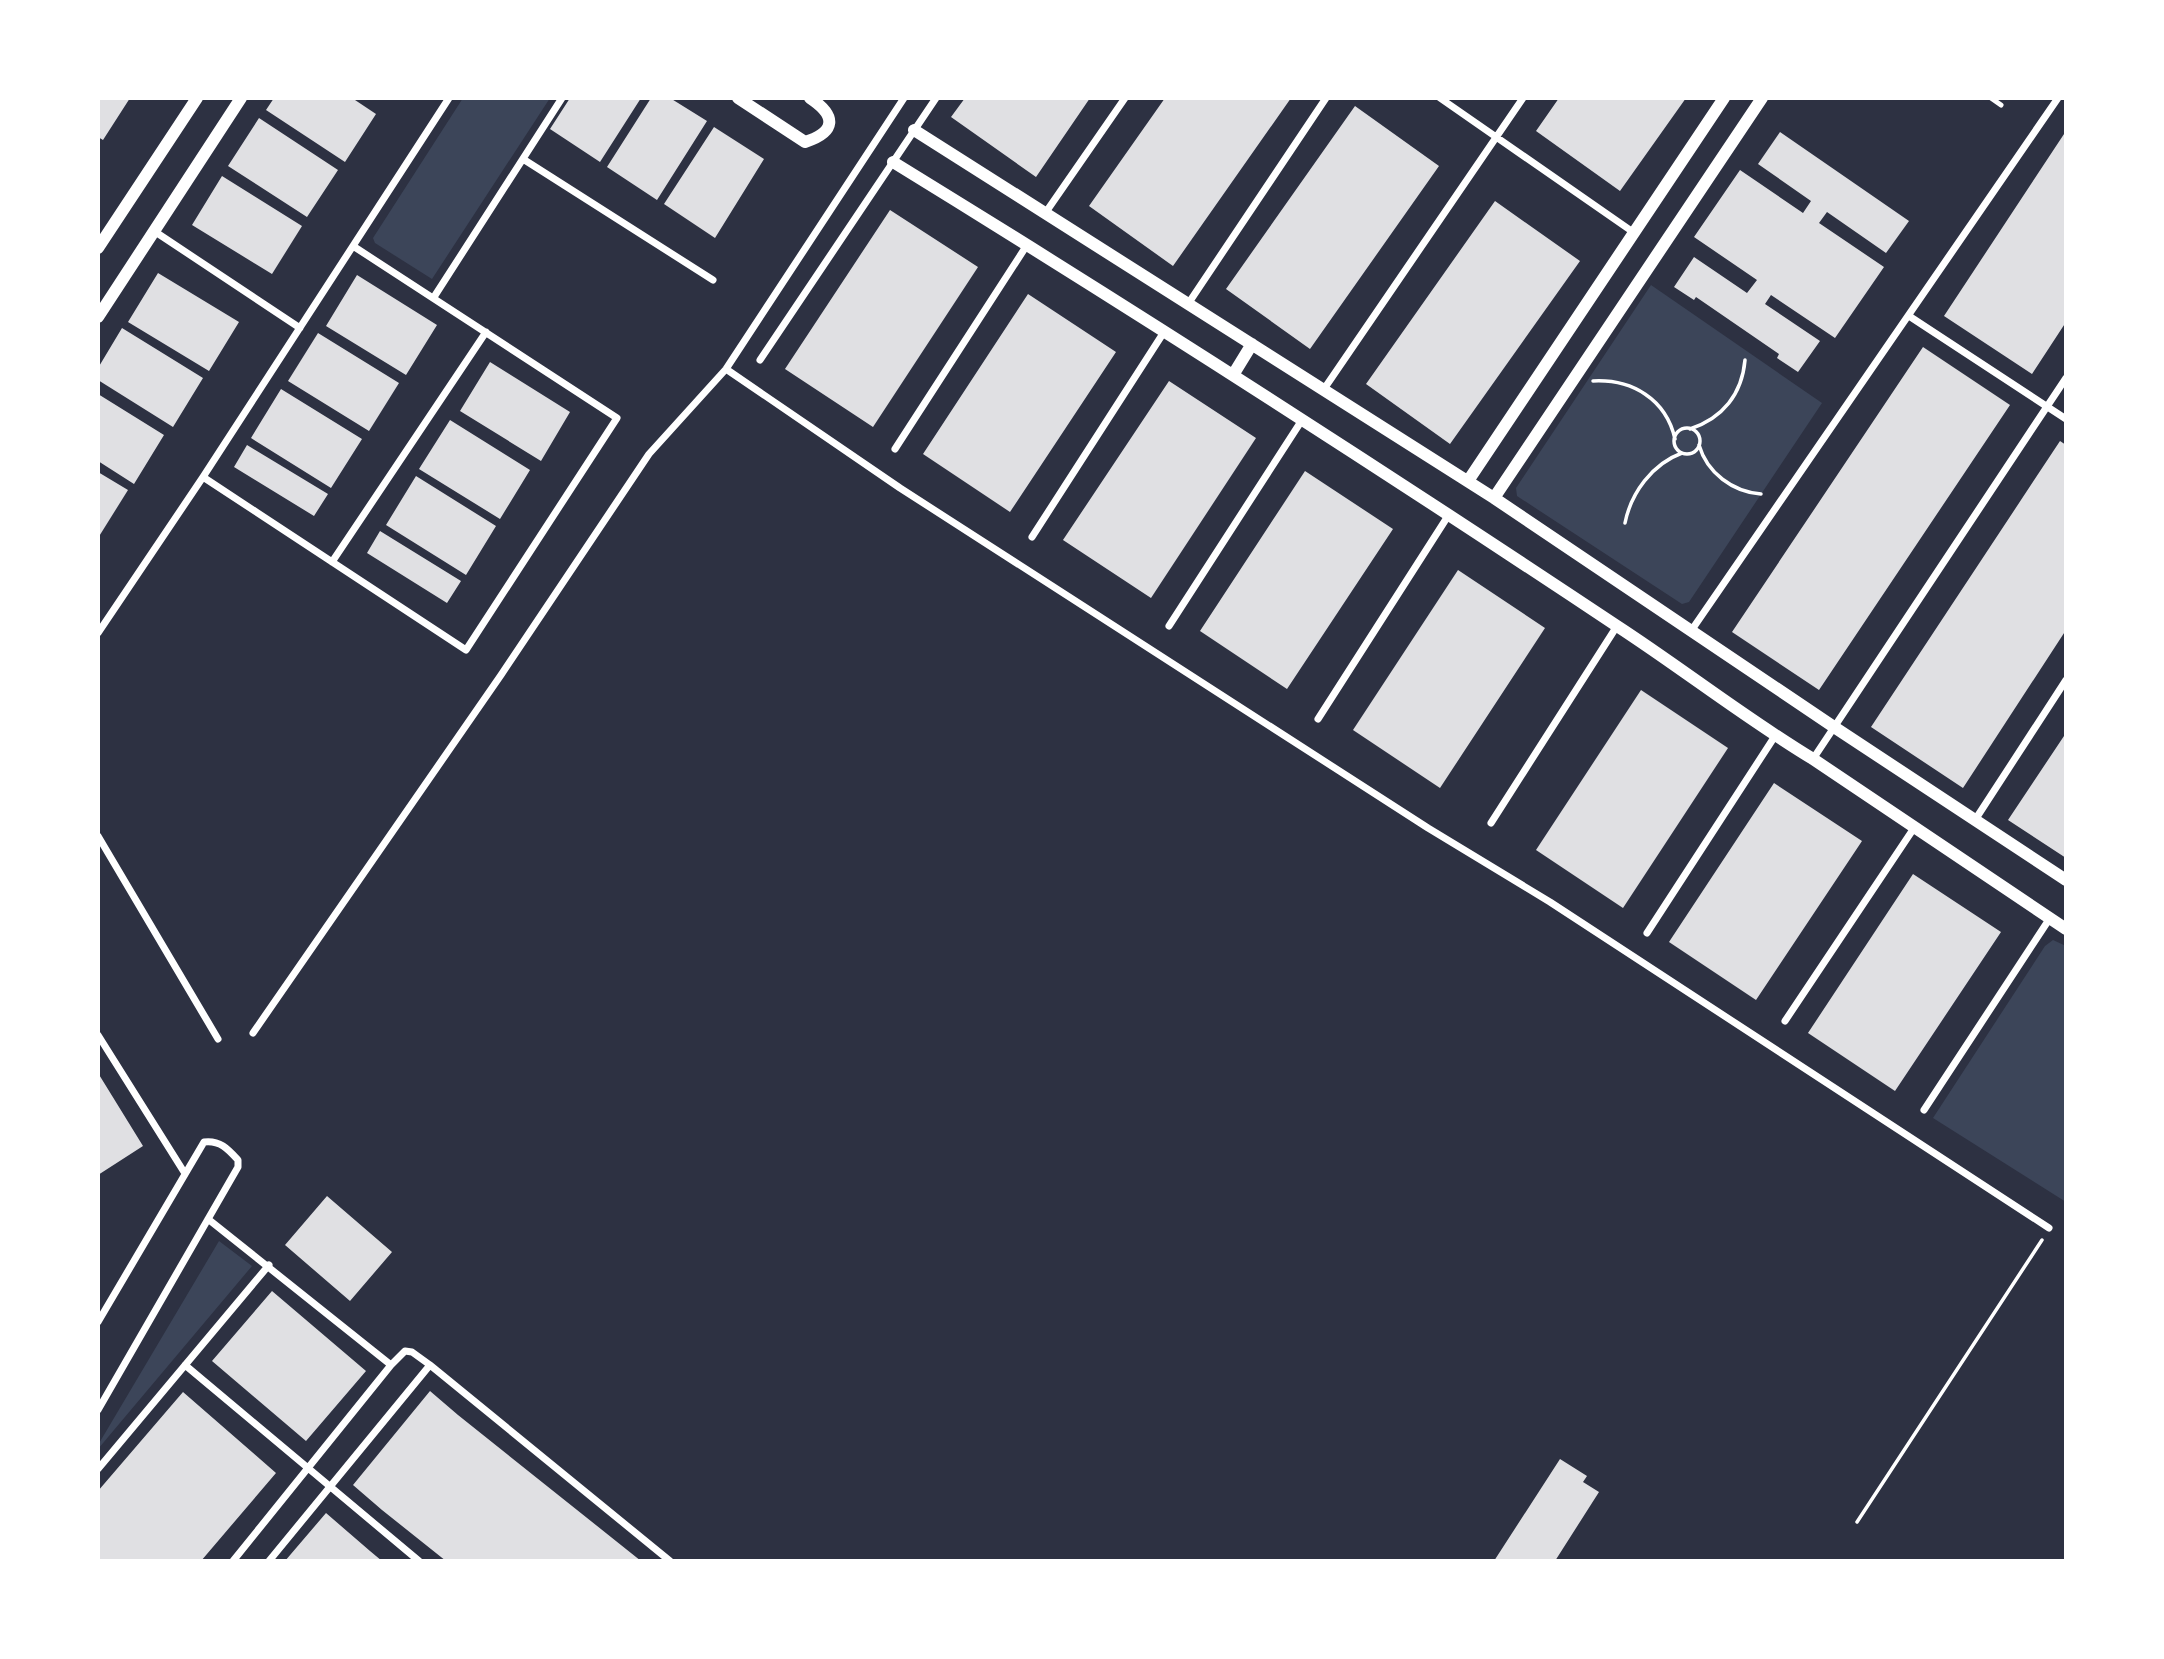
<svg xmlns="http://www.w3.org/2000/svg" width="2164" height="1659" font-family="'Archivo Narrow',sans-serif">
  <style>
    .green { fill: #3c4559 }
    .building { fill: #e0e0e3 }
    .lines { fill: none; stroke-linecap: round; stroke-linejoin: round }
    .path { stroke: #fff; stroke-width: 3.5 }
    .service { stroke: #fff; stroke-width: 5 }
    .minor { stroke: #fff; stroke-width: 7 }
    .tertiary { stroke: #fff; stroke-width: 12 }
  </style>
  <rect width="100%" height="100%" fill="#2d3142"/>
  <!-- green -->
  <path class="green" d="M463 98H550L432 279 375 243 373 238Z
    M1651 285 1822 403 1689 602 1682 604 1517 496 1516 488Z
    M2053 940 2066 946V1202L1933 1118 2045 946Z
    M219 1241 252 1266 98 1449V1445Z"/>
  <!-- building -->
  <path class="building" d="M98 98H130L103 140 98 137Z
    M274 98H352L376 114 345 162 266 110Z
    M570 98H641L600 162 550 129Z
    M651 98H670L707 121 657 200 607 167Z
    M965 98H1090L1036 177 951 117Z
    M1165 98H1291L1173 266 1089 206Z
    M1559 98H1686L1620 191 1536 131Z
    M1355 106 1439 166 1310 349 1226 289Z
    M259 118 338 170 307 217 228 166Z
    M714 127 764 159 715 238 664 204Z
    M2066 131V322L2032 374 1944 316Z
    M1780 132 1909 221 1886 253 1827 212 1819 223 1884 267 1835 338 1771 295 1765 304 1820 341 1798 372 1777 358 1779 354 1696 297 1694 300 1674 287 1694 257 1747 293 1757 280 1694 237 1740 170 1803 213 1811 201 1758 164Z
    M222 176 302 226 272 274 192 225Z
    M1495 201 1580 261 1450 444 1366 384Z
    M890 210 978 267 873 427 785 369Z
    M158 273 239 322 209 371 128 322Z
    M357 275 437 325 406 375 326 326Z
    M1028 294 1116 352 1010 512 923 454Z
    M122 328 203 378 173 427 98 380V368Z
    M318 333 399 383 369 431 288 381Z
    M1923 347 2010 405 1819 690 1732 632Z
    M490 362 570 412 541 461 460 411Z
    M1169 381 1256 438 1151 598 1063 540Z
    M281 389 362 439 331 488 251 438Z
    M98 394 164 435 134 484 98 461Z
    M450 420 530 470 500 519 419 469Z
    M2060 441 2066 445V630L1963 788 1871 727Z
    M247 445 328 494 314 516 234 467Z
    M1305 471 1393 529 1287 689 1200 631Z
    M98 472 128 490 98 538Z
    M416 476 496 526 466 575 386 525Z
    M380 531 461 581 447 603 367 553Z
    M1458 570 1545 628 1440 788 1353 730Z
    M1641 690 1728 748 1623 908 1536 850Z
    M2066 733V858L2008 820Z
    M1774 783 1862 841 1756 1000 1669 942Z
    M1913 874 2001 932 1895 1091 1808 1033Z
    M98 1073 143 1146 98 1175Z
    M327 1196 392 1252 350 1301 285 1245Z
    M272 1291 366 1371 306 1441 212 1361Z
    M430 1391 458 1415 641 1561H446L382 1510 353 1485Z
    M183 1392 276 1473 201 1561H98V1491Z
    M1560 1459 1587 1476 1583 1482 1599 1492 1555 1561H1494Z
    M326 1513 370 1551 382 1561H285Z"/>
  <g class="lines">
    <!-- path -->
    <path class="path" d="M1593 381C1632 379 1666 399 1675 439
      M1674 441a13 13 0 1 1 26 0a13 13 0 1 1-26 0Z
      M1690 429C1723 418 1742 394 1745 360
      M1699 445C1707 473 1733 492 1761 494
      M1625 523C1631 493 1652 464 1682 453
      M1857 1522 2042 1240"/>
    <!-- service -->
    <path class="service" d="M1991 98 2001 105"/>
    <!-- minor -->
    <path class="minor" d="M1440 98 1633 232
      M523 159 713 280
      M1046 212 1125 98
      M154 231 300 328
      M434 297 562 98
      M1188 304 1326 98
      M1909 316 2066 419
      M760 360 936 98
      M726 369 900 488 1428 828 1550 902 2049 1228
      M1324 389 1523 98
      M895 449 1027 245
      M203 477 466 650 617 418 353 246
      M1032 537 1164 332
      M332 562 486 332
      M1169 626 1302 420
      M1691 631 2058 98
      M98 633 203 477 449 98
      M1318 719 1448 516
      M1813 759 2066 378
      M1975 820 2066 680
      M1491 823 1617 626
      M98 836 218 1039
      M1647 933 1775 736
      M1785 1021 1914 828
      M253 1033 501 675 649 454 726 369 904 98
      M98 1035 184 1172
      M1924 1110 2050 918
      M208 1219 391 1365
      M98 1322 204 1142C220 1140 228 1149 238 1160V1167L98 1410
      M185 1365 419 1561
      M98 1469 269 1265
      M233 1561 391 1365 405 1351 412 1352 430 1365 670 1561
      M269 1561 430 1365"/>
    <!-- tertiary -->
    <path class="tertiary" d="M738 98 805 142C836 132 837 116 810 98
      M914 130 1494 498 1834 727 2066 880
      M893 162C1137 312 1378 467 1617 626 1683 669 1745 718 1813 759L2066 929
      M98 248 197 98
      M98 317 241 98
      M1233 375 1252 344
      M1468 481 1724 98
      M1494 498 1762 98"/>
  </g>
  <!-- border -->
  <rect width="2164" height="1659" fill="none" stroke="#ffffff" stroke-width="200"/>
</svg>
